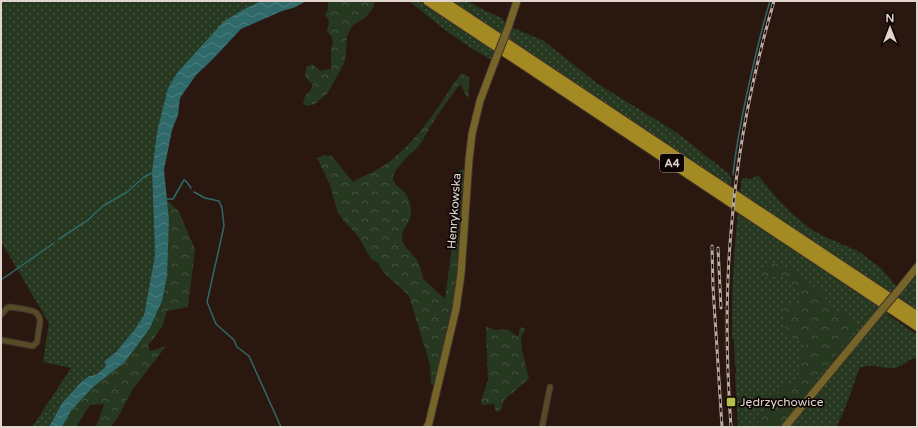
<svg xmlns="http://www.w3.org/2000/svg" width="918" height="428" font-family="'Varela Round',sans-serif">
  <style>
    .grass { fill: url(#grass-dots) }
    .forest { fill: url(#forest-crowns) }
    .water { fill: url(#water-waves) }
    .lines { fill: none; stroke-linecap: round; stroke-linejoin: round }
    .stream { stroke: #2f6969; stroke-width: 1.5 }
    .street-casing { stroke: #44312a; stroke-width: 7 }
    .secondary-casing { stroke: #44312a; stroke-width: 9 }
    .highway-casing { stroke: #44312a; stroke-width: 11 }
    .street { stroke: #554b28; stroke-width: 5 }
    .secondary { stroke: #756529; stroke-width: 7 }
    .highway { stroke: #a38a23; stroke-width: 9 }
    .rail-casing { stroke: #b9aaa3; stroke-width: 3 }
    .rail { stroke: #0d0503; stroke-width: 1.5; stroke-dasharray: 4.5; stroke-linecap: butt }
    .secondary-bridge-casing { stroke: #44312a; stroke-width: 9; stroke-linecap: butt }
    .secondary-bridge { stroke: #756529; stroke-width: 7 }
    .poi-dot { fill: #b8c147; stroke: #0d0503; stroke-width: 1.5 }
    .labels { text-anchor: middle; stroke-width: 3.5; stroke-linejoin: round; paint-order: stroke }
    .shield { fill: #0d0503; stroke: #a29691; stroke-width: 1 }
    .shield-label { font-size: 11px; font-weight: bold; fill: #e2d4ce }
    .street-label { font-size: 12px; fill: #e2d4ce; stroke: #0d0503 }
    .poi-label { font-size: 12px; fill: #e2d4ce; stroke: #0d0503; text-anchor: start }
  </style>
  <defs>
    <pattern id="grass-dots" width="8" height="8" patternUnits="userSpaceOnUse"><rect width="8" height="8" fill="#263820"/><path d="M2 2h.1M6 6h.1" fill="none" stroke="#45543f" stroke-width="1.8" stroke-linecap="round"/></pattern>
    <pattern id="forest-crowns" width="20" height="18" patternUnits="userSpaceOnUse"><rect width="20" height="18" fill="#263820"/><path d="M2 6a3 3 0 1 1 6 0M12 15a3 3 0 1 1 6 0" fill="none" stroke="#45543f"/></pattern>
    <pattern id="water-waves" width="16" height="10" patternUnits="userSpaceOnUse"><rect width="16" height="10" fill="#2f6969"/><path d="M0 5q4-4 8 0t8 0" fill="none" stroke="#4d7e7d"/></pattern>
  </defs>
  <rect width="100%" height="100%" fill="#2a170f"/>
  <!-- grass -->
  <path class="grass" d="M1 1H263L248 7 177 73 152 172 155 255 144 315 135 329 116 352 104 360 106 366 96 375 89 376 81 382 62 403 49 427H32L71 368 43 362 49 323 3 245H1Z
    M409 1H421L495 50 492 60C461 44 436 23 409 1Z
    M451 1H467L488 12 502 18 505 23 501 34Z
    M511 27 544 41 598 84 676 132 728 173 732 180 731 187 507 39Z
    M758 175 775 196 790 212 811 229 823 236 858 251 881 268 896 286 891 293 740 193 742 178C750 179 751 180 758 175Z
    M738 212 880 307 781 427H738L735 374 736 372V368L735 366 734 339H732C732 297 733 254 738 212Z
    M917 272V311L896 297Z
    M886 310 889 315 917 335V358C907 358 903 367 894 368 882 369 869 362 859 369 852 389 846 409 836 427H789Z"/>
  <!-- forest -->
  <path class="forest" d="M328 1H375L373 8 366 17 353 25 347 36 346 54 344 64 327 94 315 104 307 106 303 103 305 96 310 91 313 85 305 76 306 67 312 64 321 71 331 69V49L333 42 331 36 327 32 329 21 325 15 328 9Z
    M461 73 470 78 468 99 460 84C450 98 439 112 430 127 426 134 423 141 418 147 411 154 394 168 393 178 393 184 402 189 406 194 409 199 411 205 411 211 412 222 401 228 402 239 404 249 414 254 418 262 421 267 422 273 423 279L445 299 454 231 459 170 465 169 457 289 436 386 431 384 430 365 409 296 383 272 378 263 371 259 358 236 344 221 338 213 330 185 317 158 324 155 329 156 331 155 353 182C367 174 383 168 395 157 423 134 441 102 461 73Z
    M167 201 178 210 195 249 188 307 167 311 162 327 148 346 150 351 166 346 133 389 119 415 111 427H96L104 404 90 405 76 427H62L71 411 93 387 125 362 150 328 162 301 169 220Z
    M776 261 788 268 826 295 825 302 860 325 778 427H755L775 394 785 385 795 382 801 356 806 344 786 333 782 305 800 306 799 293C784 277 783 272 760 279L762 269Z
    M486 327 496 330 507 329 518 337 520 327 526 329 521 337 522 350 529 379 504 400 501 410 496 412 494 404 482 405 481 400 488 381Z"/>
  <!-- water -->
  <path class="water" d="M263 1H307L293 8 282 11 241 29 212 60 196 75 180 98 178 115 172 130 164 170 169 220 167 276 162 301 150 328 125 362 93 387 71 411 62 427H49L62 403 81 382 89 376 96 375 106 366 104 361 116 352 135 329 144 315 155 255 152 172 157 132 168 88 177 73 224 21 248 7Z"/>
  <g class="lines">
    <!-- stream -->
    <path class="stream" d="M733 175C735 154 739 133 743 112 751 74 759 37 770 1
      M194 192 205 198 219 201 222 208 224 226 207 302 216 324 234 340 237 347 249 356 281 427
      M167 199H173L184 180 186 181 191 188
      M59 239 88 220 103 206 127 192 144 177 154 172
      M1 280 54 243"/>
    <!-- street casing -->
    <g class="street-casing">
      <path id="street" d="M1 315 6 309 9 307C15 308 33 309 36 313 39 315 40 319 40 322L37 342 33 346 1 340
        M542 427 550 387"/>
    </g>
    <!-- secondary casing -->
    <g class="secondary-casing">
      <path id="secondary" d="M508 28 517 1
        M902 286 917 267
        M427 427 429 423 456 309 461 274 469 160 472 134 480 101 495 61
        M785 427 875 318"/>
    </g>
    <!-- highway casing -->
    <g class="highway-casing">
      <path id="highway" d="M428 1 917 326
        M443 1 917 316"/>
    </g>
    <!-- street -->
    <use href="#street" class="street"/>
    <!-- secondary -->
    <use href="#secondary" class="secondary"/>
    <!-- highway -->
    <use href="#highway" class="highway"/>
    <!-- rail casing -->
    <g class="rail-casing">
      <path id="rail" d="M712 246 713 287 722 427
        M718 248 721 308
        M731 427C726 358 725 290 732 221 738 146 753 73 774 1"/>
    </g>
    <!-- rail -->
    <use href="#rail" class="rail"/>
    <!-- secondary-bridge casing -->
    <g class="secondary-bridge-casing">
      <path id="secondary-bridge" d="M495 61 508 28
        M875 318 902 286"/>
    </g>
    <!-- secondary-bridge -->
    <use href="#secondary-bridge" class="secondary-bridge"/>
  </g>
  <!-- markers -->
  <rect class="poi-dot" x="726" y="397" width="10" height="10" rx="2"/>
  <g class="labels">
    <!-- shield labels -->
    <rect class="shield" x="660" y="154" width="24" height="18" rx="3"/>
    <g class="shield-label">
      <text x="672" y="167">A4</text>
    </g>
    <!-- street labels -->
    <g class="street-label">
      <text transform="translate(454 211) rotate(-86)" y="4">Henrykowska</text>
    </g>
    <!-- poi labels -->
    <g class="poi-label">
      <text x="740" y="406">Jędrzychowice</text>
    </g>
  </g>
  <!-- border -->
  <rect width="918" height="428" fill="none" stroke="#e2d4ce" stroke-width="4"/>
  <!-- north arrow -->
  <g transform="translate(890 28)" stroke="#0d0503" stroke-width="3" paint-order="stroke">
  <path d="M0-3L7 15L0 10L-7 15Z" fill="#e2d4ce"/>
  <text y="-6" font-size="11" font-weight="bold" text-anchor="middle" fill="#e2d4ce">N</text>
  </g>
</svg>
